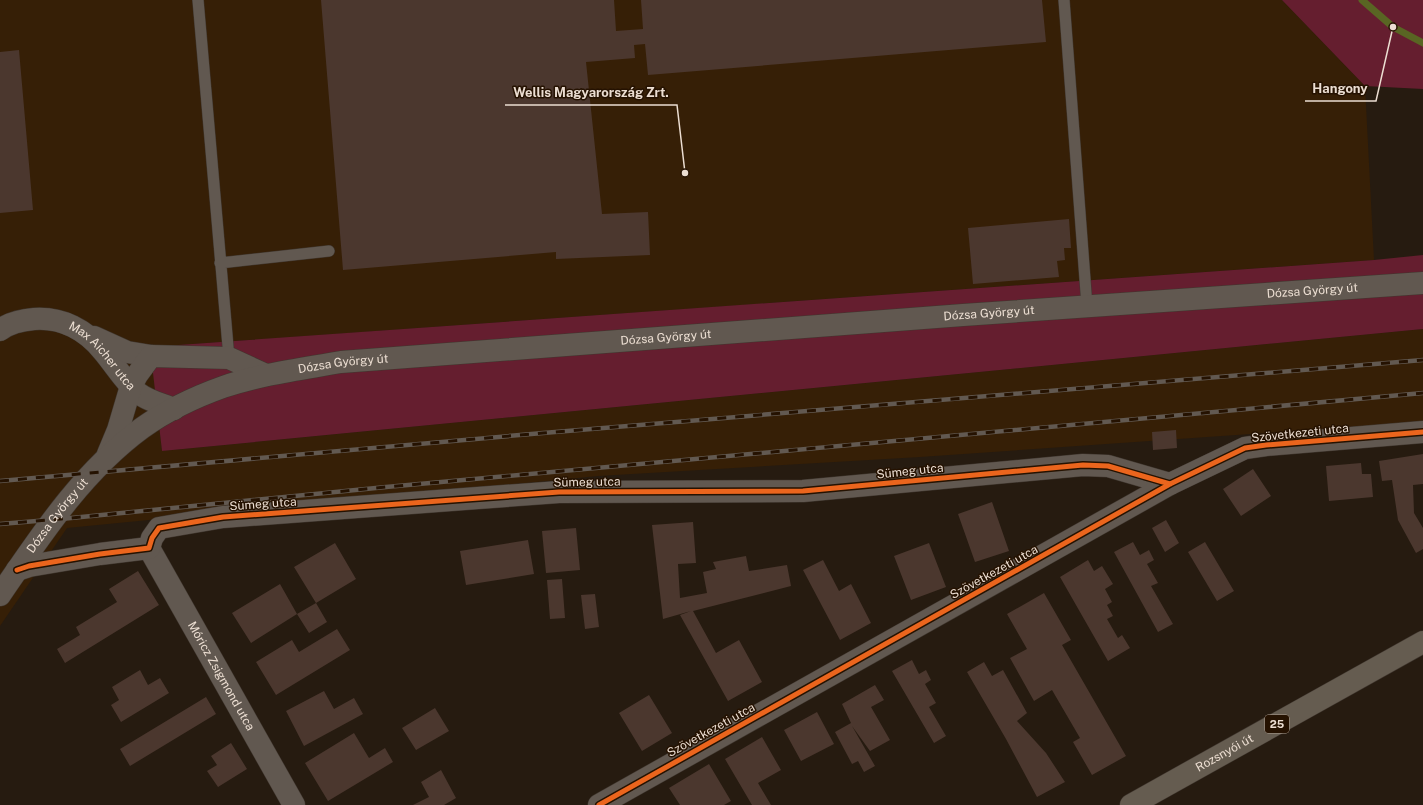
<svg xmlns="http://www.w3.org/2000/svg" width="1423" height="805" font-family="'Public Sans',sans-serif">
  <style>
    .built { fill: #361f06 }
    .green { fill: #651e2f }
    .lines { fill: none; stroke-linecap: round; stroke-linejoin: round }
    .stream { stroke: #596523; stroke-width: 7 }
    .building { fill: #4b372e }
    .service-casing { stroke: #40372f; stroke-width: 12 }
    .minor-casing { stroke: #40372f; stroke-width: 23 }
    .secondary-casing { stroke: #40372f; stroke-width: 23 }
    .primary-casing { stroke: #40372f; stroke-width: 23 }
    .service { stroke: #615850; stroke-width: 11 }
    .minor { stroke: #615850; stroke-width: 22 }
    .secondary { stroke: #615850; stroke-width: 22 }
    .primary { stroke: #655c50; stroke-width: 22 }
    .rail-casing { stroke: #625951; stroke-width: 4.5 }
    .rail { stroke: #251201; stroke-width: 3; stroke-dasharray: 9; stroke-linecap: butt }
    .cycleway-casing { stroke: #251201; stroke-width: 8 }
    .cycleway { stroke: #eb651d; stroke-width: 5 }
    .labels { text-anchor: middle; stroke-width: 3; stroke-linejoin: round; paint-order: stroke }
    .shield { fill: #251201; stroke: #b0a193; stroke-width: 1 }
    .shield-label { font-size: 11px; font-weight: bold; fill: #ecded2 }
    .street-label { font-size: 12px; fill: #ecded2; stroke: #251201 }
    .leader { fill: none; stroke: #ecded2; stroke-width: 1.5 }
    .callout-dot { fill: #ecded2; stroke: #251201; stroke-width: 1.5 }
    .callout-label { font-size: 13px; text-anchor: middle; font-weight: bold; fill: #ecded2; stroke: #251201; stroke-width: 3; stroke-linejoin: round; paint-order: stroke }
  </style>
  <rect width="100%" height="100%" fill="#261b10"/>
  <!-- built -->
  <path class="built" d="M0 0H1282L1365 86 1374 260 151 347 162 451 1423 329V422L920 457 598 476 67 528 0 626Z"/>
  <!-- green -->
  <path class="green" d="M1282 0H1423V89L1365 86Z
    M1423 255V329L162 451 150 347 1374 260Z"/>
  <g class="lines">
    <!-- stream -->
    <path class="stream" d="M1362 0 1393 27 1423 43"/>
  </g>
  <!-- building -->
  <path class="building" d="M321 0H614L616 31 643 29 641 0H1042L1046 42 648 75 645 44 634 45 635 58 586 62 602 214 648 212 650 255 556 259V252L343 270Z
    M19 50 33 210 0 213V52Z
    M1069 219 1071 248H1064L1065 260 1057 261 1059 277 973 284 968 228Z
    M1176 430 1177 448 1153 450 1152 432Z
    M1423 454V484L1413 485 1414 513 1423 528V549L1416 553 1398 520 1392 480 1382 481 1379 461Z
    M1361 463 1362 474H1371L1373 497 1329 501 1326 466Z
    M1253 469 1271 496 1241 516 1223 489Z
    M992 502 1009 551 975 562 958 514Z
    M1166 520 1179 543 1165 552 1152 528Z
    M693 522 696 563 678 564 680 598 707 593 703 572 716 569 713 562 746 556 749 571 787 565 791 586 693 611 716 653 739 640 762 682 728 701 680 615 691 611 663 619 652 525Z
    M576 528 580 570 546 573 542 531Z
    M528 540 534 574 466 585 460 551Z
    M1133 542 1140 555 1149 550 1154 560 1147 564 1158 583 1151 586 1173 624 1158 632 1114 552Z
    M1205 542 1234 591 1217 601 1188 552Z
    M335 543 356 579 316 603 294 567Z
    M929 543 946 587 911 600 894 556Z
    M823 560 839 591 851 584 871 623 840 640 803 570Z
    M1088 560 1094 571 1102 566 1113 584 1105 589 1112 602 1107 605 1113 616 1107 619 1118 638 1122 635 1130 648 1108 661 1060 577Z
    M138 571 159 605 65 663 57 649 80 635 76 627 117 602 109 589Z
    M562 579 565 618 550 619 547 580Z
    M280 584 297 614 316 603 327 622 309 633 297 614 251 643 232 613Z
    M1044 593 1071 640 1062 645 1126 756 1092 775 1073 742 1080 738 1052 690 1034 701 1010 658 1027 649 1007 614Z
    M595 594 599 627 585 629 581 595Z
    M337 629 350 650 276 695 256 662 292 640 299 652Z
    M912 660 919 674 926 670 931 680 925 684 936 703 929 707 946 736 934 743 892 671Z
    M984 662 992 676 1003 670 1027 713 1017 721 1046 753 1065 782 1037 797 1006 739 967 672Z
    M140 670 148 685 160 678 169 693 121 722 111 705 119 700 112 687Z
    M875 685 884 700 871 707 890 740 870 751 852 726 875 766 864 772 858 761 852 764 835 732 851 723 842 704Z
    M324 691 334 709 354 698 363 714 304 746 286 711Z
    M649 695 672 733 642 751 619 713Z
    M206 697 216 714 130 766 120 749Z
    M435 708 449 731 416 750 402 728Z
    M817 712 834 744 801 761 784 730Z
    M354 733 369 758 385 748 393 762 328 801 305 763Z
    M762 737 781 770 758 783 771 805H752L725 759Z
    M231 743 247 769 218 787 207 771 217 765 211 756Z
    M709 764 731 801 724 805H680L669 788Z
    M441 770 456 798 444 805H413L429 797 421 782Z"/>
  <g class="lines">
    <!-- service casing -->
    <g class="service-casing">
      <path id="service" d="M198 0 229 358
        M1064 0 1087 306
        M220 263 329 251"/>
    </g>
    <!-- minor casing -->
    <g class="minor-casing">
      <g id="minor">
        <path id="s1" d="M0 330C9 323 23 320 34 319 62 317 86 330 103 351 115 365 124 381 138 393 148 401 162 404 174 409"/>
        <path d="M94 337 127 352 151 356"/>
        <path id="s2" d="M149 548 294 805"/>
        <path d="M17 570 29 566 100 554 149 548 152 538 159 528 223 517 559 492 803 491 1083 465 1108 466 1170 484"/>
        <path d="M599 805 1170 484 1245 448 1266 445 1423 432"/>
      </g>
    </g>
    <!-- secondary casing -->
    <g class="secondary-casing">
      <g id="secondary">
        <path d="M108 454 118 430 131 386 137 375 151 356 229 358 266 375"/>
        <path id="s3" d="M0 595C41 535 82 472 142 428 166 411 195 397 223 387 261 374 302 369 341 362L963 315 1423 283"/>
      </g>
    </g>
    <!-- primary casing -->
    <g class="primary-casing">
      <g id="primary">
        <path id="s4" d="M1131 805 1423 642"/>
      </g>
    </g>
    <!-- service -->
    <use href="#service" class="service"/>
    <!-- minor -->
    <use href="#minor" class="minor"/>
    <!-- secondary -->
    <use href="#secondary" class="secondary"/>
    <!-- primary -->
    <use href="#primary" class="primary"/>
    <!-- rail casing -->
    <g class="rail-casing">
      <path id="rail" d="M0 481 543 433 1423 360
        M0 524 61 519 386 487 1423 393"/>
    </g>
    <!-- rail -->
    <use href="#rail" class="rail"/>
    <!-- cycleway casing -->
    <g class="cycleway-casing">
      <path id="cycleway" d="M17 570 29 566 100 554 149 548 152 538 159 528 223 517 559 492 803 491 1083 465 1108 466 1170 484
        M599 805 1170 484 1245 448 1266 445 1423 432"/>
    </g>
    <!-- cycleway -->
    <use href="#cycleway" class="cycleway"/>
  </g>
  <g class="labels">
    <!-- shield labels -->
    <rect class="shield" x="1265" y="715" width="24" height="18" rx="3"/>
    <g class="shield-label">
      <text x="1277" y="728">25</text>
    </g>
    <!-- street labels -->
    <g class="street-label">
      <text dy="4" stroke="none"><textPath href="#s3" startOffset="1406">Dózsa György út</textPath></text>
      <text dy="4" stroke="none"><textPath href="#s3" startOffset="1082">Dózsa György út</textPath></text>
      <text dy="4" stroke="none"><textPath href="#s3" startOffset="758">Dózsa György út</textPath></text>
      <text dy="4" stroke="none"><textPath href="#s1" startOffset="118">Max Aicher utca</textPath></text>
      <text dy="4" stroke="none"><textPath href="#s3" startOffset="434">Dózsa György út</textPath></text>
      <text transform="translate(1300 433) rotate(-6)" y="4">Szövetkezeti utca</text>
      <text transform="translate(910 471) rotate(-6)" y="4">Sümeg utca</text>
      <text transform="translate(587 482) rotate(-1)" y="4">Sümeg utca</text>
      <text transform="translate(263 504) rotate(-4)" y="4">Sümeg utca</text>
      <text dy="4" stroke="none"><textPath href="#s3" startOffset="98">Dózsa György út</textPath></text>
      <text transform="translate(994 572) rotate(-29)" y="4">Szövetkezeti utca</text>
      <text dy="4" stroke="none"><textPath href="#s2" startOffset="147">Móricz Zsigmond utca</textPath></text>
      <text transform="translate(711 730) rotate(-29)" y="4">Szövetkezeti utca</text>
      <text dy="4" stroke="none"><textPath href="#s4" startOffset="107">Rozsnyói út</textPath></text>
    </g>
  </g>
  <!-- callouts -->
  <path class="leader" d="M1393 27L1376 101H1305M685 173L677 105H505"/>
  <g class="callout-dot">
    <circle cx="1393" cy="27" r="4"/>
    <circle cx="685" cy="173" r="4"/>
  </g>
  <g class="callout-label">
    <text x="1340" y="93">Hangony</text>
    <text x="591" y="97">Wellis Magyarország Zrt.</text>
  </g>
</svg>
